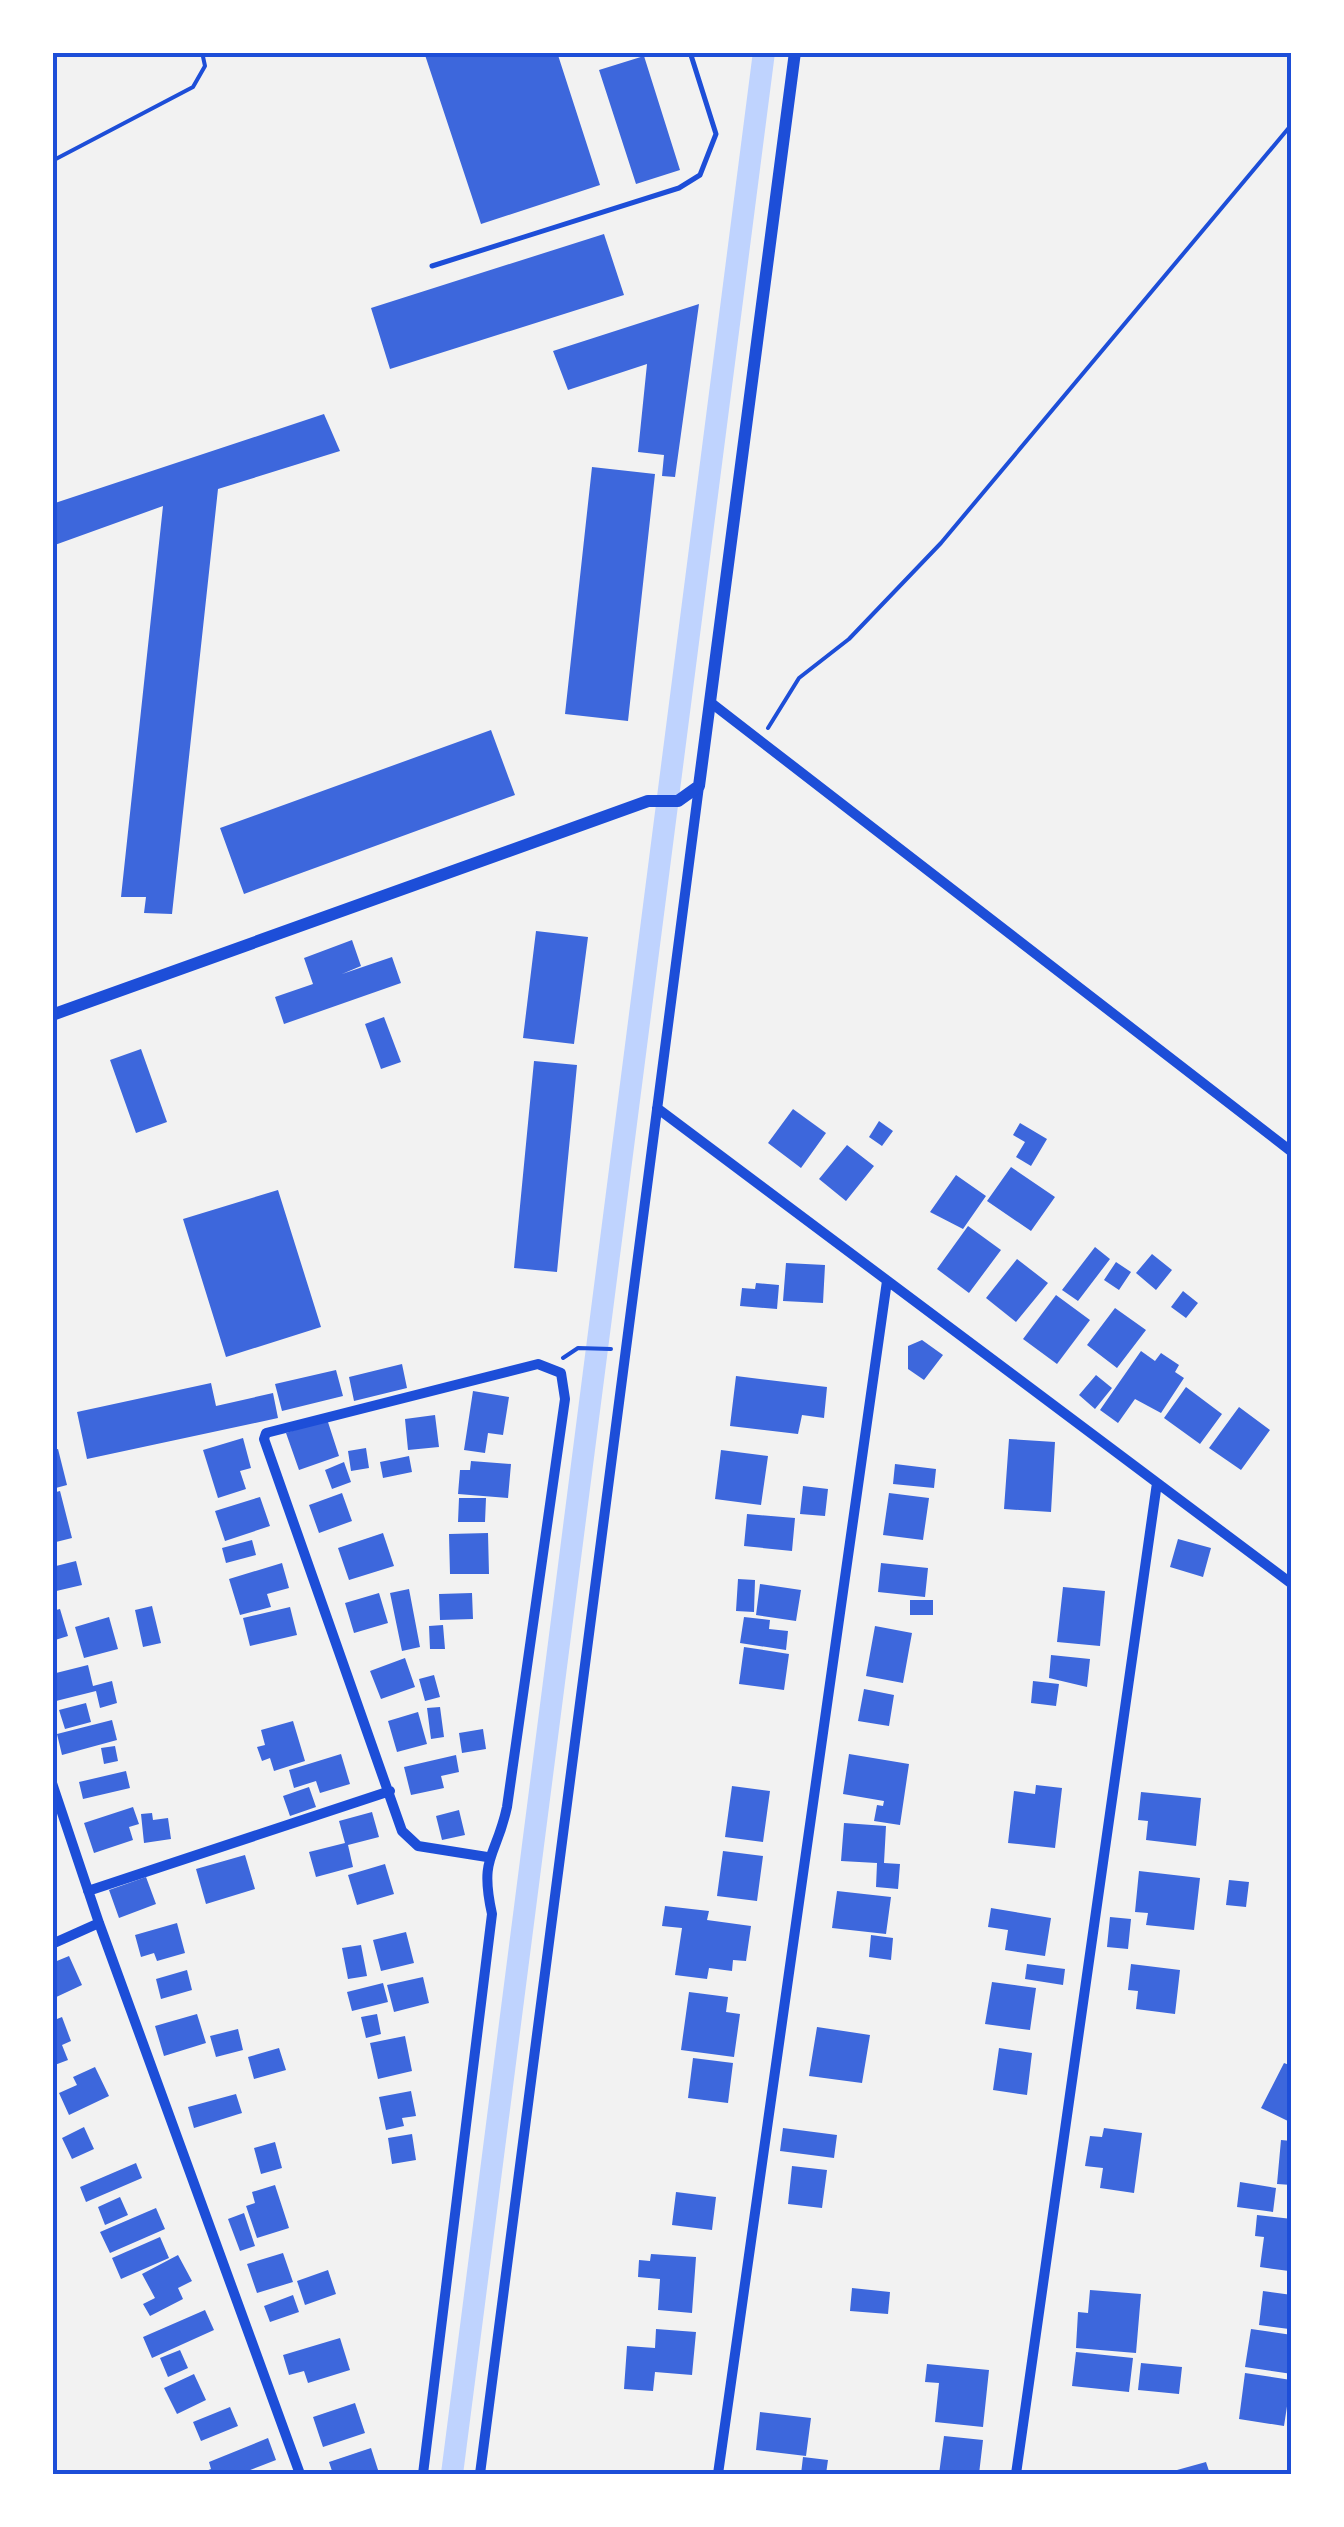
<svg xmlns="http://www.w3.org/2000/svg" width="1344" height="2527" font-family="'Playfair Display',serif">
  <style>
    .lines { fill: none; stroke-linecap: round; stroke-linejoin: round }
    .canal { stroke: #bfd3fe; stroke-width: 22 }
    .building { fill: #3d67dc }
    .path { stroke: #1d4ed8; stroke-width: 4 }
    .service { stroke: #1d4ed8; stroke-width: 5 }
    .minor { stroke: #1d4ed8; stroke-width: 10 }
    .tertiary { stroke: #1d4ed8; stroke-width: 12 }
    .neatline { fill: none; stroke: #1d4ed8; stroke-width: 4 }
  </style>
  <rect width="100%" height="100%" fill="#f2f2f2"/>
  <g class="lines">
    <!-- canal -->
    <path class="canal" d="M452 2474 764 52"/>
  </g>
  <!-- building -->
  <path class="building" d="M424 52H557L600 185 481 224Z
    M644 56 680 170 636 184 599 70Z
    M604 234 624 295 390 369 371 308Z
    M699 304 675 477 662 476 664 455 638 452 647 364 568 390 553 351Z
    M324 414 340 451 218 489 172 914 144 913 146 897H121L163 506 52 546V504Z
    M592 467 655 474 628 721 565 714Z
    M491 730 515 795 244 894 220 828Z
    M536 931 588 937 574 1044 523 1038Z
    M352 940 361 966 342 974 392 957 401 983 284 1024 275 997 313 984 304 958Z
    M384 1017 401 1062 381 1069 365 1024Z
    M141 1049 167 1122 136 1133 110 1060Z
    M534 1061 577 1065 557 1272 514 1268Z
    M793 1109 826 1133 801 1168 768 1143Z
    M879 1121 893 1131 882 1146 869 1137Z
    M1020 1123 1047 1139 1031 1166 1016 1157 1025 1142 1013 1135Z
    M847 1145 874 1166 846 1201 819 1179Z
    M1011 1167 1055 1197 1031 1231 987 1201Z
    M956 1175 986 1196 963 1229 930 1212Z
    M278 1190 321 1327 226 1357 183 1219Z
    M968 1226 1001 1250 969 1293 937 1269Z
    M1095 1247 1110 1259 1078 1301 1062 1290Z
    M1152 1254 1172 1270 1156 1290 1136 1273Z
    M1017 1259 1048 1283 1016 1322 986 1298Z
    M1116 1262 1131 1272 1119 1290 1104 1280Z
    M786 1263 825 1265 823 1303 783 1301Z
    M756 1283 779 1285 777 1309 740 1306 742 1288 755 1289Z
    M1183 1291 1198 1303 1186 1318 1171 1307Z
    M1056 1295 1090 1320 1057 1364 1023 1339Z
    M1115 1308 1146 1330 1117 1368 1087 1345Z
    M922 1340 943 1355 924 1380 908 1369V1346Z
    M1141 1351 1155 1361 1161 1353 1179 1365 1175 1372 1184 1378 1161 1413 1135 1399 1118 1423 1100 1410Z
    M402 1364 407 1388 354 1401 349 1377Z
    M336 1370 343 1396 282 1411 275 1384Z
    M1096 1375 1112 1388 1095 1409 1079 1395Z
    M736 1376 827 1387 824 1418 802 1415 798 1434 730 1426Z
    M211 1383 216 1406 273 1393 278 1418 87 1459 77 1412Z
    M1186 1387 1222 1414 1200 1444 1164 1418Z
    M473 1391 509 1397 503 1435 488 1433 485 1453 464 1450Z
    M1239 1407 1270 1430 1241 1470 1209 1448Z
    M435 1415 439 1447 408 1450 405 1419Z
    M327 1419 339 1456 299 1470 286 1433Z
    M243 1438 251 1468 240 1471 246 1489 218 1498 203 1450Z
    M1009 1439 1055 1442 1051 1512 1004 1509Z
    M366 1448 369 1468 351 1471 348 1451Z
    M58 1449 67 1485 52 1489V1450Z
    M721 1450 768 1456 761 1505 715 1499Z
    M409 1456 412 1472 383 1478 380 1462Z
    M471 1461 511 1464 508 1498 458 1494 460 1470H470Z
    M344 1462 351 1482 332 1489 325 1470Z
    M895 1464 936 1469 934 1488 893 1484Z
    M803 1486 828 1489 825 1516 800 1514Z
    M60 1491 72 1538 56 1542 52 1493Z
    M342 1493 352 1521 319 1533 309 1505Z
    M889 1493 929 1498 923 1540 883 1535Z
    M260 1497 270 1526 225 1541 215 1511Z
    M459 1498H486L485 1522H458Z
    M747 1514 795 1518 792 1551 744 1546Z
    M383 1533 394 1566 349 1580 338 1548Z
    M488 1533 489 1574H450L449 1534Z
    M1178 1539 1211 1548 1203 1577 1170 1567Z
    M252 1540 256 1555 226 1563 222 1548Z
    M76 1561 82 1585 52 1592V1567Z
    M282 1563 289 1588 267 1594 271 1607 240 1615 229 1579Z
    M881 1563 928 1568 925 1597 878 1592Z
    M738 1579 755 1580 754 1612 736 1611Z
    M760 1584 801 1590 796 1621 756 1615Z
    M1063 1587 1105 1591 1100 1646 1057 1642Z
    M409 1589 420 1647 402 1651 390 1593Z
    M379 1593 388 1623 354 1633 345 1603Z
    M472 1593 473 1619 440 1620 439 1594Z
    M910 1600H933V1615H910Z
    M152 1606 161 1643 143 1647 135 1610Z
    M290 1607 297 1635 250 1646 243 1618Z
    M60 1609 68 1636 52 1641V1611Z
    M109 1617 118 1649 84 1658 75 1627Z
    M744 1617 770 1620 769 1629 788 1631 786 1650 740 1643Z
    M443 1625 445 1649H430L429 1626Z
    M875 1626 912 1633 903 1683 866 1676Z
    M744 1647 789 1654 784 1690 739 1684Z
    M1051 1655 1090 1659 1087 1687 1049 1678Z
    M405 1658 415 1687 381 1699 370 1671Z
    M88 1665 93 1686 112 1681 117 1703 100 1708 96 1691 52 1702V1674Z
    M434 1675 440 1697 425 1701 419 1679Z
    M1033 1681 1059 1684 1056 1706 1031 1703Z
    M864 1689 894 1695 889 1726 858 1721Z
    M86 1703 91 1722 65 1729 59 1710Z
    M440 1707 444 1737 431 1739 427 1708Z
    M418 1712 427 1744 397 1752 388 1721Z
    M112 1720 117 1740 62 1755 57 1734Z
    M293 1721 305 1761 274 1771 270 1758 262 1761 257 1747 265 1745 261 1730Z
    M483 1729 486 1749 462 1753 459 1733Z
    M115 1746 118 1761 104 1764 101 1748Z
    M341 1754 350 1784 320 1793 316 1781 294 1788 289 1770Z
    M849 1754 909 1764 900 1825 874 1821 877 1805 883 1806 884 1801 843 1794Z
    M456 1755 459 1772 441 1776 444 1788 411 1795 404 1767Z
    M126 1771 130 1788 83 1799 79 1782Z
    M1036 1785 1062 1788 1055 1848 1008 1843 1014 1791 1035 1794Z
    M732 1786 770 1791 763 1842 725 1837Z
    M309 1787 316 1807 290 1816 283 1796Z
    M1141 1792 1201 1798 1196 1846 1146 1840 1148 1821 1138 1820Z
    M133 1807 139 1824 129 1827 133 1840 94 1853 84 1823Z
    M459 1810 465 1835 442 1840 436 1816Z
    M372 1812 379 1837 348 1845 353 1867 316 1877 309 1852 345 1843 339 1821Z
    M152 1813 153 1820 168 1818 171 1839 144 1843 141 1814Z
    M844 1823 886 1826 884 1863 900 1864 898 1889 876 1887 877 1863 841 1861Z
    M723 1851 763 1856 757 1901 717 1896Z
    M245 1855 255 1889 206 1904 196 1869Z
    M385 1864 394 1894 357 1905 348 1875Z
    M1139 1871 1200 1878 1194 1930 1146 1925 1148 1913 1135 1912Z
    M146 1877 156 1904 119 1918 109 1890Z
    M1229 1880 1249 1882 1246 1907 1226 1905Z
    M837 1891 891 1897 886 1934 832 1928Z
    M665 1906 709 1911 707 1920 751 1926 746 1961 733 1960 732 1971 709 1968 707 1979 675 1975 682 1928 662 1926Z
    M991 1908 1051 1918 1045 1956 1005 1950 1008 1930 988 1927Z
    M1110 1917 1131 1919 1128 1949 1107 1947Z
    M177 1923 185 1953 157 1961 154 1953 141 1957 135 1935Z
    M406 1932 414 1963 381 1971 373 1940Z
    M871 1935 893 1938 891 1960 869 1957Z
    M361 1945 367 1976 348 1979 342 1948Z
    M69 1956 82 1985 52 1999V1963Z
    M1027 1964 1065 1969 1063 1985 1025 1979Z
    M1131 1964 1180 1970 1175 2014 1136 2009 1138 1991 1128 1990Z
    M187 1970 192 1990 161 1999 156 1979Z
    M423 1977 429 2003 394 2012 387 1985Z
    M992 1982 1036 1988 1030 2030 985 2024Z
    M383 1983 388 2002 352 2011 347 1992Z
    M689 1992 728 1997 726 2012 740 2014 734 2057 681 2050Z
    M197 2014 206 2043 164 2056 155 2026Z
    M377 2014 381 2034 366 2038 361 2017Z
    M62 2017 71 2041 62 2045 68 2060 52 2066V2021Z
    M817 2027 870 2035 862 2083 809 2076Z
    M238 2029 243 2050 216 2057 210 2036Z
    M405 2036 412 2071 378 2079 370 2043Z
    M279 2048 286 2070 254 2079 248 2057Z
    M999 2048 1032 2053 1027 2095 993 2090Z
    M693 2058 733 2063 728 2103 688 2098Z
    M1284 2063 1292 2066V2123L1261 2108Z
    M95 2067 109 2096 69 2115 59 2093 77 2085 73 2077Z
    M411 2091 416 2116 402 2118 404 2126 386 2130 379 2097Z
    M236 2094 242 2113 194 2128 188 2107Z
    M84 2127 94 2149 72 2159 62 2138Z
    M783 2128 837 2135 834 2158 780 2151Z
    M1104 2128 1142 2133 1134 2193 1100 2188 1103 2168 1085 2166 1090 2136 1102 2137Z
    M412 2134 416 2160 392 2164 388 2138Z
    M1281 2140 1292 2141V2185L1277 2184Z
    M275 2142 282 2168 261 2174 254 2148Z
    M136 2163 142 2178 86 2202 80 2187Z
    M792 2166 827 2170 822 2208 788 2204Z
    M1240 2182 1276 2188 1273 2212 1237 2207Z
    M275 2185 289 2228 257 2238 246 2206 255 2203 252 2192Z
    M676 2192 716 2197 712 2230 672 2225Z
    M120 2197 128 2215 105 2225 98 2207Z
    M156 2208 165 2229 110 2253 100 2232Z
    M244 2213 255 2246 240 2251 228 2219Z
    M1257 2215 1292 2219 1289 2271 1260 2267 1264 2237 1255 2236Z
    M160 2237 169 2258 121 2279 112 2258Z
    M283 2253 293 2282 257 2293 247 2264Z
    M651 2254 696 2257 692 2313 658 2310 660 2279 638 2277 639 2260 650 2261Z
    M178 2255 192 2281 178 2288 183 2299 150 2316 143 2304 155 2298 142 2274Z
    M328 2270 336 2294 305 2305 297 2281Z
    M852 2288 890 2292 888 2314 850 2311Z
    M1090 2290 1141 2294 1136 2353 1076 2348 1078 2312 1088 2313Z
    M1263 2291 1292 2295 1289 2329 1259 2325Z
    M293 2295 299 2312 270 2322 264 2306Z
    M205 2310 214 2330 152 2358 143 2337Z
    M656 2329 696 2332 692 2375 655 2372 653 2391 624 2389 627 2346 655 2348Z
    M1251 2329 1292 2335V2374L1245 2367Z
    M340 2338 350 2370 308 2383 304 2371 289 2375 283 2355Z
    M180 2350 188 2368 168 2377 160 2358Z
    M1076 2352 1133 2358 1129 2392 1072 2386Z
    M1141 2363 1182 2367 1179 2394 1138 2390Z
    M927 2364 989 2370 983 2427 935 2422 939 2383 925 2382Z
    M1245 2373 1291 2380 1284 2426 1239 2419Z
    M194 2374 206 2400 177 2414 164 2388Z
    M355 2403 365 2433 323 2447 313 2417Z
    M230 2407 238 2426 201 2441 193 2422Z
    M760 2412 811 2418 806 2456 756 2450Z
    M944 2436 983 2440 979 2474H939Z
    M268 2438 276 2460 240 2474H198L211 2469 209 2462Z
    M371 2448 379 2473 333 2474 329 2462Z
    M803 2457 828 2460 826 2474H801Z
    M1206 2462 1210 2474H1179L1177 2470Z"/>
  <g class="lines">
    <!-- path -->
    <path class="path" d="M52 161 193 87 205 66 202 52
      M768 728 799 678 849 639 941 543 1292 124
      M563 1358 578 1348 611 1349"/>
    <!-- service -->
    <path class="service" d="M432 266 679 188 700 175 716 134 690 52"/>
    <!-- minor -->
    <path class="minor" d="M710 702 1292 1152
      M657 1108 1292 1584
      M52 1783 99 1923 300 2474
      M88 1891 390 1791
      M52 1944 99 1923
      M423 2474 492 1914C479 1855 496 1858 507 1807L565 1399 561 1373 538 1364 266 1433 264 1439 402 1831 418 1846 487 1857
      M480 2474 699 786
      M718 2474 887 1281
      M1016 2474 1157 1483
      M1290 2474H1292"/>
    <!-- tertiary -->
    <path class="tertiary" d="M52 1015 648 801H678L699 786 795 52"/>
  </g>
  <!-- border -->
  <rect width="1344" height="2527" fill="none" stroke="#ffffff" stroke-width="110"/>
  <rect x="55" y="55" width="1234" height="2417" class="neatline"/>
</svg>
